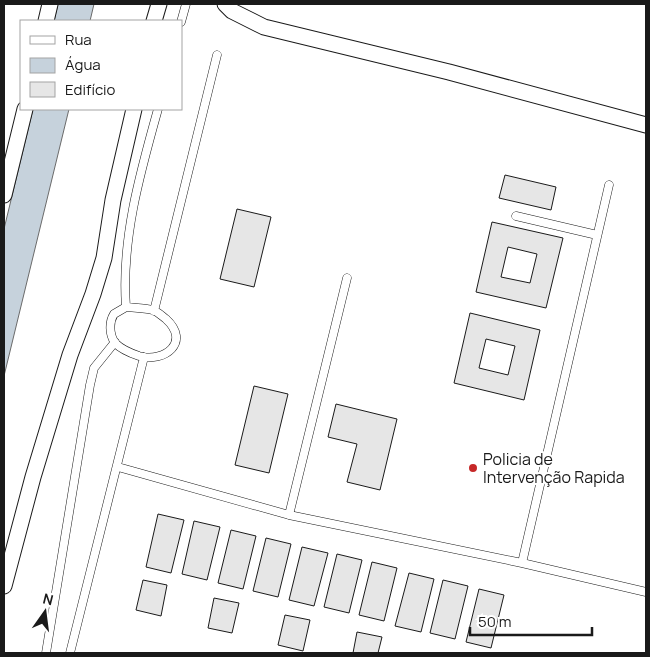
<svg xmlns="http://www.w3.org/2000/svg" width="650" height="657" font-family="Manrope,sans-serif">
  <style>
    .water { fill: #c6d2dc; stroke: #6a6a6a }
    .building { fill: #e6e6e6; stroke: #1a1a1a; fill-rule: evenodd }
    .lines { fill: none; stroke-linecap: round; stroke-linejoin: round }
    .service-casing { stroke: #1a1a1a; stroke-width: 9 }
    .minor-casing { stroke: #1a1a1a; stroke-width: 17 }
    .service { stroke: #fff; stroke-width: 8 }
    .minor { stroke: #fff; stroke-width: 15 }
    .poi-dot { fill: #c62828; stroke: #fff; stroke-width: 2 }
    .labels { text-anchor: middle; stroke-width: 4; stroke-linejoin: round; paint-order: stroke }
    .poi-label { font-size: 16px; fill: #1a1a1a; stroke: #fff; text-anchor: start }
  </style>
  <rect width="100%" height="100%" fill="#fff"/>
  <!-- water -->
  <path class="water" d="M58 4H94L90 21H54Z
    M33 109H69L4 376V229Z"/>
  <!-- building -->
  <path class="building" d="M505 175 556 187 551 210 499 198Z
    M237 209 271 217 254 287 220 279Z
    M492 222 563 238 546 308 476 292ZM508 247 537 254 530 283 501 277Z
    M470 313 540 330 524 400 454 383ZM486 339 515 346 508 375 479 368Z
    M254 386 288 394 269 473 235 465Z
    M336 404 397 419 380 490 347 482 357 444 328 437Z
    M158 514 184 520 171 573 146 567Z
    M194 521 220 527 207 580 182 574Z
    M231 530 256 536 243 589 218 583Z
    M266 538 291 544 278 597 253 591Z
    M302 547 328 553 314 606 289 600Z
    M337 554 362 560 349 613 324 607Z
    M372 562 397 568 384 621 359 615Z
    M409 573 434 579 421 632 395 626Z
    M143 580 167 585 161 616 136 610Z
    M443 580 468 586 455 639 430 633Z
    M479 589 504 595 491 648 466 642Z
    M214 598 239 603 232 633 208 628Z
    M285 615 310 620 303 651 278 645Z
    M357 632 382 637 378 653H353Z"/>
  <g class="lines">
    <!-- service casing -->
    <g class="service-casing">
      <path id="service" d="M181 22 186 4
        M516 216 597 235
        M126 307 114 314C109 322 109 334 115 343 122 350 130 353 139 356 165 363 191 342 166 319 162 316 158 312 153 310 144 308 135 308 126 307 121 240 140 173 158 109
        M154 311 217 55
        M118 467 289 515 522 563 646 592
        M289 515 347 278
        M522 563 609 185
        M46 653 90 385 94 368 115 342
        M70 653 144 357"/>
    </g>
    <!-- minor casing -->
    <g class="minor-casing">
      <path id="minor" d="M225 4 232 11 264 27 449 72 646 125
        M46 21 50 4
        M154 21 159 4
        M4 195 25 109
        M4 586 33 477 70 355 93 294 104 258 113 200 134 109"/>
    </g>
    <!-- service -->
    <use href="#service" class="service"/>
    <!-- minor -->
    <use href="#minor" class="minor"/>
  </g>
  <!-- markers -->
  <circle class="poi-dot" cx="473" cy="468" r="5"/>
  <g class="labels">
    <!-- poi labels -->
    <g class="poi-label">
      <text x="483" y="465">Policia de<tspan x="483" dy="18">Intervenção Rapida</tspan></text>
    </g>
  </g>
  <!-- border -->
  <rect width="650" height="657" fill="none" stroke="#1a1a1a" stroke-width="10"/>
  <!-- legend -->
  <rect x="20" y="20" width="162" height="90" fill="#ffffff" stroke="#a3a3a3"/>
  <rect x="30" y="36" width="25" height="8" fill="#ffffff" stroke="#a3a3a3"/>
  <text x="65" y="45" font-size="15" fill="#1a1a1a">Rua</text>
  <rect x="30" y="58" width="25" height="15" fill="#c6d2dc" stroke="#a3a3a3"/>
  <text x="65" y="70" font-size="15" fill="#1a1a1a">Água</text>
  <rect x="30" y="82" width="25" height="15" fill="#e6e6e6" stroke="#a3a3a3"/>
  <text x="65" y="95" font-size="15" fill="#1a1a1a">Edifício</text>
  <!-- north arrow -->
  <g transform="translate(45 612) rotate(14)" stroke="#ffffff" stroke-width="4" paint-order="stroke">
  <path d="M0-4L9 19L0 12L-9 19Z" fill="#1a1a1a"/>
  <text y="-8" font-size="14" font-weight="bold" text-anchor="middle" fill="#1a1a1a">N</text>
  </g>
  <!-- scale -->
  <path d="M470 627v8h122v-8" fill="none" stroke="#1a1a1a" stroke-width="2.5"/>
  <text x="478" y="627" font-size="15" fill="#1a1a1a" stroke="#ffffff" stroke-width="4" paint-order="stroke">50 m</text>
</svg>
